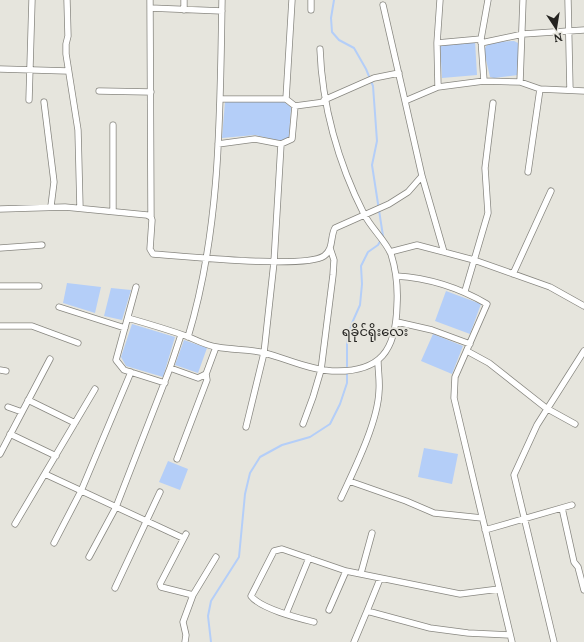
<svg xmlns="http://www.w3.org/2000/svg" width="584" height="642" font-family="Lora,'Noto Sans Myanmar',serif">
  <style>
    .water { fill: #b4cef8 }
    .lines { fill: none; stroke-linecap: round; stroke-linejoin: round }
    .stream { stroke: #b4cef8; stroke-width: 2 }
    .street-casing { stroke: #888780; stroke-width: 7 }
    .street { stroke: #fff; stroke-width: 5.5 }
    .labels { text-anchor: middle; stroke-width: 4; stroke-linejoin: round; paint-order: stroke }
    .quarter-label { font-size: 13px; fill: #242320; stroke: #e6e5dd }
  </style>
  <rect width="100%" height="100%" fill="#e6e5dd"/>
  <!-- water -->
  <path class="water" d="M475 41 477 75 442 78 440 44Z
    M514 41 518 43 519 47 518 75 494 78 490 77 484 51 486 46 493 42Z
    M225 102H284L291 107 289 137 281 141 255 135 222 138Z
    M67 283 101 287 95 313 63 303Z
    M111 288 131 290 122 320 104 316Z
    M446 291 481 304 470 334 435 321Z
    M132 324 175 337 163 377 126 366 121 357Z
    M433 334 463 346 452 374 421 361Z
    M184 340 207 348 198 373 175 365Z
    M424 448 458 454 452 484 418 477Z
    M168 461 188 469 180 490 159 482Z"/>
  <g class="lines">
    <!-- stream -->
    <path class="stream" d="M211 642 208 616 211 601 239 557 245 494 250 473 260 457 282 445 310 437 330 424 340 404 347 383V341L352 323 360 305 362 284 361 266 368 252 378 245 383 236 372 165 377 141 373 86 366 69 354 48 339 40 332 32 331 18 334 0"/>
    <!-- street casing -->
    <g class="street-casing">
      <path id="street" d="M67 0 68 36 66 44V54L78 130 80 208
        M150 0 151 217
        M311 0V10
        M568 0 570 90
        M383 5 405 101
        M150 8 222 11
        M184 10V0
        M437 43 481 39
        M481 43 523 34 584 30
        M0 69 68 71
        M484 81 481 39 488 0
        M520 82 523 0
        M438 87 437 43 440 0
        M99 91 151 92
        M221 99H286L295 106 325 102
        M286 99 292 0
        M29 100 32 0
        M324 100 374 78 399 73
        M44 102 54 182 51 206
        M218 144 255 139 281 144 292 139 295 106
        M528 172 540 89
        M422 176 444 252
        M0 209 65 207 147 215 151 217 152 220 150 249 153 254C182 256 305 269 324 256 334 249 330 236 335 228L389 204 408 192 422 176 405 101 438 87 484 81 520 82 540 89 584 91
        M113 210V125
        M0 248 42 245
        M390 252 417 245 474 260 550 287 584 306
        M513 274 551 191
        M396 276C430 278 458 287 487 304L455 377 454 398 512 642
        M0 286H39
        M136 287 116 360 124 370 165 383
        M465 291 488 213 485 168 493 103
        M59 307 125 328
        M128 318C149 324 169 330 189 337 198 341 208 346 217 347 233 350 250 349 265 353 287 359 310 370 332 371 381 373 396 350 397 305 398 288 396 270 391 254 385 240 371 228 364 214 338 163 322 105 320 49
        M397 322 432 330 470 344
        M0 326H32L78 343
        M188 337C221 228 220 113 222 0
        M467 351 489 363 546 408 575 424
        M170 368 198 378 206 374
        M0 370 6 371
        M28 400 75 423
        M8 407 22 412
        M303 424 313 397 321 370 333 275 334 260 330 248
        M246 427 264 353 274 262 281 144
        M10 434 56 456
        M0 454 50 359
        M177 459 207 380 206 374 216 347
        M45 474 183 538
        M349 481 406 501 434 513 482 518
        M341 498C354 470 378 422 379 391 380 381 378 371 378 361
        M562 508 574 562 578 567 584 590
        M15 524 95 389
        M485 530 572 505
        M186 534 160 584 161 587 193 595 216 557
        M54 543 81 491 131 372
        M89 557 116 507 170 368 181 335
        M361 573 372 533
        M380 579 367 611 430 628 468 633 510 635
        M115 588 160 492
        M329 610 346 571
        M286 614 309 558
        M314 622C298 618 261 609 251 596L274 551 282 549 346 571 460 594 499 589
        M185 642 186 635 183 622 193 595
        M354 642 367 611
        M554 642 514 475 537 425 584 351"/>
    </g>
    <!-- street -->
    <use href="#street" class="street"/>
  </g>
  <g class="labels">
    <!-- quarter labels -->
    <g class="quarter-label">
      <text x="375" y="336">ရခိုင်ရိုးလေး</text>
    </g>
  </g>
  <!-- north arrow -->
  <g transform="translate(556 28) rotate(168)" stroke="#e6e5dd" stroke-width="3" paint-order="stroke">
  <path d="M0-3L7 15L0 10L-7 15Z" fill="#242320"/>
  <text y="-6" font-size="11" font-weight="bold" text-anchor="middle" fill="#242320">N</text>
  </g>
</svg>
